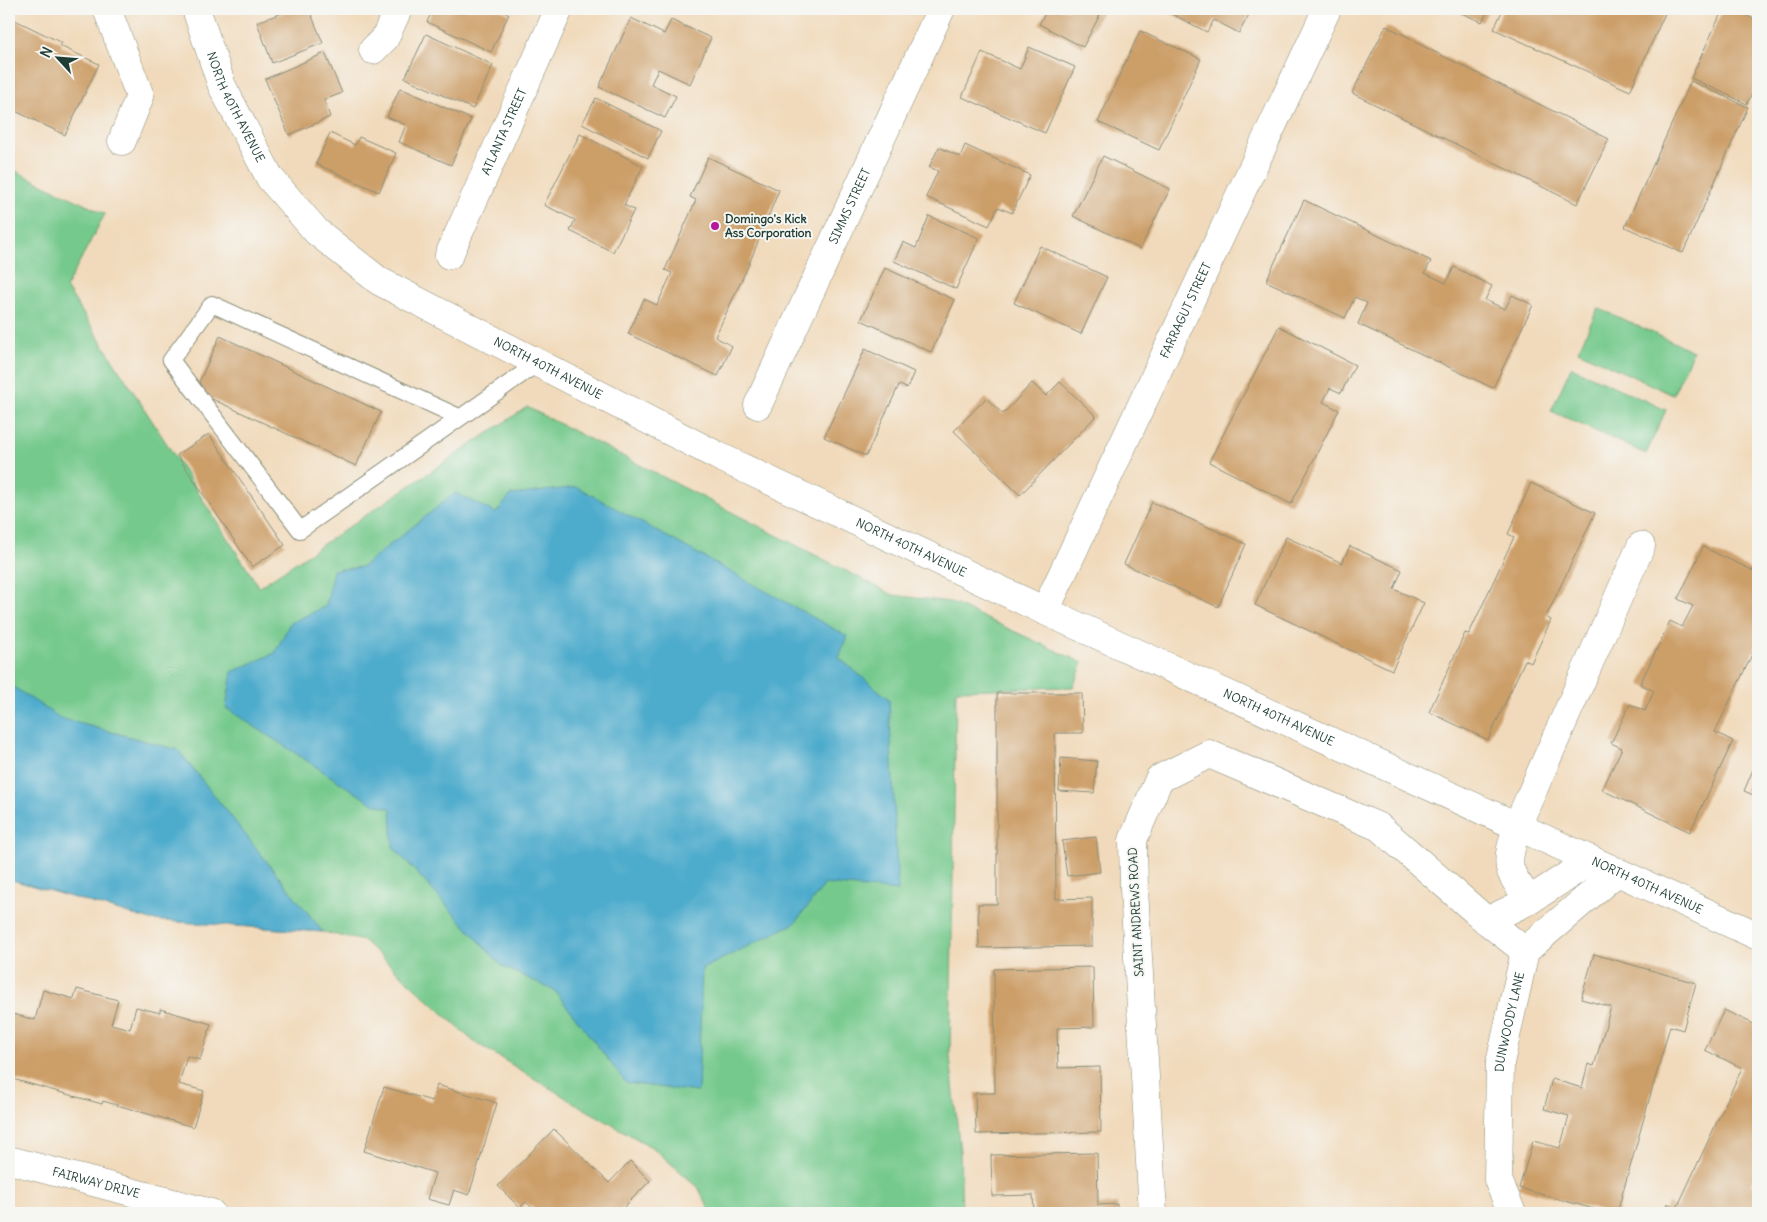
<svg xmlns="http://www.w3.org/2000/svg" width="1767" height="1222" font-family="Delius,sans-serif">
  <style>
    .green { fill: #75c98c; stroke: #4a8360 }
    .water { fill: #4eabcc; stroke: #367480 }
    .building { fill: #cc9e68 }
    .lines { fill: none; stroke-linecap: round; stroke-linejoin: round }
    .service-casing { stroke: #888c78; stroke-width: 18 }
    .minor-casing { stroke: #888c78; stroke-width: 29 }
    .service { stroke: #fff; stroke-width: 16 }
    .minor { stroke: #fff; stroke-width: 28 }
    .poi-dot { fill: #b5179e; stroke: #f6f6f2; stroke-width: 2 }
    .labels { text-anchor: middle; stroke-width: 4; stroke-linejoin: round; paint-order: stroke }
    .street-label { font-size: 12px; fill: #1f3d34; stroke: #f6f6f2 }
    .poi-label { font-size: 12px; font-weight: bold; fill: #1f3d34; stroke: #f6f6f2; text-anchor: start }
  </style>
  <rect width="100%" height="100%" fill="#f6f6f2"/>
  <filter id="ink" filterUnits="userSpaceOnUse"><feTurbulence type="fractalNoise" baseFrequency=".02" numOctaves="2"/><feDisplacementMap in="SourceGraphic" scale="10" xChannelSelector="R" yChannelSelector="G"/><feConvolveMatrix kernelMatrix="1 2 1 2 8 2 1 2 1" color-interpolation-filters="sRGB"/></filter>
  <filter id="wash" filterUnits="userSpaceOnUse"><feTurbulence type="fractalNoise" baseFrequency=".0096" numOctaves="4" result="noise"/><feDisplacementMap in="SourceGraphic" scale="20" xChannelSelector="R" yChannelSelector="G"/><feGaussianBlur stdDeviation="1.12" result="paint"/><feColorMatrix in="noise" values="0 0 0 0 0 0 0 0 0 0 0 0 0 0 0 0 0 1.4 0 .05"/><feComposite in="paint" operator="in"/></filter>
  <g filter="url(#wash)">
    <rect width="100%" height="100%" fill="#f1dabb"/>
    <!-- green -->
    <path class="green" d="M9 168 105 214 66 287 259 587 527 407 893 595 950 602 1083 663 1073 687 956 690 950 1056 960 1152 962 1213H711L698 1187 653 1148 576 1104 473 1041 364 941 323 932 151 920 9 879Z
      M1598 308 1693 351 1673 395 1578 351Z
      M1571 367 1666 410 1646 454 1551 411Z"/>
    <!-- water -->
    <path class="water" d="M577 487 847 636 839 658 889 699 898 891 825 884 795 923 702 969 698 1092 626 1083 555 991 502 966 393 847 391 809 370 802 226 708 232 672 275 653 290 623 326 606 333 570 362 567 455 493 496 513 511 495Z
      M9 684 60 718 178 750 323 932 151 920 9 879Z"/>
    <g id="blocks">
      <!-- building -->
      <path class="building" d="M294 9H309L323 43 272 63 257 22Z
        M433 9H499L509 14 491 52 427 22Z
        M1048 9H1103L1083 47 1039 24Z
        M1170 9H1252L1239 33 1214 20 1207 32 1168 12Z
        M1452 9H1489L1482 22Z
        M1503 9H1634L1643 13 1645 9H1667L1630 91 1494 29Z
        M1723 9H1732L1758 21V80L1747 104 1691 78Z
        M9 17 62 43 60 46 99 64 65 135 9 108Z
        M631 18 664 34 671 20 711 38 690 84 658 69 651 84 676 96 665 118 599 87Z
        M1386 26 1416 41 1415 42 1609 139 1577 204 1352 93Z
        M1140 31 1201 59 1159 150 1098 122Z
        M426 34 493 65 473 109 405 78Z
        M1029 47 1075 67 1045 133 962 97 982 52 1020 69Z
        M325 53 342 93 324 100 330 117 289 135 265 79Z
        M1691 81 1748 107 1683 253 1625 227Z
        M400 88 471 119 451 165 399 142 406 125 387 117Z
        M596 98 661 131 648 158 582 124Z
        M330 133 355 145 359 137 396 153 379 192 316 164Z
        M580 134 643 166 624 205 634 210 613 252 570 231 575 220 544 205Z
        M965 145 1030 175 1012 213 998 207 989 226 926 197 938 171 929 167 939 147 960 157Z
        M1103 156 1170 189 1140 249 1073 216Z
        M708 157 779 190 749 264 715 337 732 346 718 376 628 334 644 299 657 305 672 273 665 270 696 200 690 197Z
        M1304 200 1431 261 1425 273 1446 283 1454 267 1492 286 1485 300 1505 309 1512 295 1533 305 1493 388 1358 324 1367 303 1355 297 1345 318 1266 281Z
        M929 216 979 238 956 289 894 261 903 242 916 248Z
        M1040 246 1107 277 1081 334 1014 303Z
        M885 268 955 300 931 352 861 320Z
        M1279 326 1355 365 1341 393 1330 388 1323 402 1339 410 1291 504 1209 462Z
        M220 336 381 412 356 466 195 391Z
        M865 349 914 372 907 388 899 385 866 456 824 437Z
        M1060 382 1096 416 1020 495 954 431 986 398 1003 414 1032 383 1046 396Z
        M209 434 285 545 252 567 177 455Z
        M1531 483 1595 513 1546 617 1551 620 1531 663 1525 660 1488 740 1429 712 1465 633 1469 634 1514 537 1508 534Z
        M1152 502 1246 544 1218 607 1124 564Z
        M1286 537 1342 563 1350 546 1402 570 1394 589 1424 603 1392 670 1255 605Z
        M1703 547 1758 573V642L1715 732 1733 741 1690 832 1602 790 1622 748 1611 743 1630 704 1645 711 1654 691 1640 684 1670 621 1682 627 1693 606 1678 599Z
        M997 693H1082L1083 733H1055L1056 899 1092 898V946L979 948 978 904H997Z
        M1061 758 1097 761 1094 793 1059 791Z
        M1758 758V797L1744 791Z
        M1096 837 1100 872 1067 876 1062 841Z
        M1594 954 1696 983 1683 1030 1670 1026 1617 1213H1608L1519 1188 1533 1141 1560 1148 1569 1116 1544 1109 1552 1079 1582 1088 1588 1064 1594 1066 1611 1007 1581 999Z
        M1093 967 1094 1027 1057 1028 1058 1068 1100 1067 1101 1132 976 1134 975 1093H995L994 969Z
        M77 989 118 1000 111 1024 130 1029 136 1007 160 1013V1009L211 1024 200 1060 187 1056 179 1084 204 1091 193 1127 103 1101 102 1104 9 1078V1013L35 1020 43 990 74 999Z
        M1724 1010 1758 1026V1170L1752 1184 1758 1187V1213H1663L1667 1203 1677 1208 1742 1068 1705 1050Z
        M437 1085 497 1103 469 1195 454 1190 449 1205 427 1199 435 1173 364 1151 384 1087 432 1101Z
        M554 1129 609 1183 630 1161 650 1181 618 1213H538L526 1202 520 1208 498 1186Z
        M1097 1153 1098 1205 1117 1204V1213H1034L1033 1195 992 1196 991 1155Z"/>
    </g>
  </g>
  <g filter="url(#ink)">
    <use href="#blocks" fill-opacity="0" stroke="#888c78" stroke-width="1"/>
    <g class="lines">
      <!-- service casing -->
      <g class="service-casing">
        <path id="service" d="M459 417 212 304 171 360 300 530 538 363"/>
      </g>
      <!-- minor casing -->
      <g class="minor-casing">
        <g id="minor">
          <path d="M107 9 140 96 122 141"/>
          <path id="s1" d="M196 9 222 86 270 178 317 232 379 281 718 456 1045 611 1758 936"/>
          <path d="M373 50 385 38 398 9"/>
          <path id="s2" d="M449 255 559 9"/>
          <path id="s3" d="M758 405 941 9"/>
          <path id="s4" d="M1045 611 1327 9"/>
          <path d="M1530 900C1504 868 1506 865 1517 826L1641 546"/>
          <path d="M1487 921 1530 900 1592 860"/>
          <path id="s5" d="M9 1160 211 1213"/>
          <path d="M1153 1213 1134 889 1133 840 1159 779 1209 754 1379 827 1487 921 1525 951"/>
          <path id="s6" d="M1512 1213 1498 1180 1500 1063 1525 951 1617 872"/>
        </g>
      </g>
      <!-- service -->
      <use href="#service" class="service"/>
      <!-- minor -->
      <use href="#minor" class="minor"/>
    </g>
  </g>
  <!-- markers -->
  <circle class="poi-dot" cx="715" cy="226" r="5"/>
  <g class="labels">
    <!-- street labels -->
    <g class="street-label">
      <text dy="4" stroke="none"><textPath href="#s1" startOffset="106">NORTH 40TH AVENUE</textPath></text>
      <text dy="4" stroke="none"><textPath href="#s2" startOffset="135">ATLANTA STREET</textPath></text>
      <text dy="4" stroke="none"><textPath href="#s3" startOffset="219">SIMMS STREET</textPath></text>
      <text dy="4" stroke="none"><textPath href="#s4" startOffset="332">FARRAGUT STREET</textPath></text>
      <text dy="4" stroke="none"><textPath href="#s1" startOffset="526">NORTH 40TH AVENUE</textPath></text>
      <text dy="4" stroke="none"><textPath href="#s1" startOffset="931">NORTH 40TH AVENUE</textPath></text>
      <text dy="4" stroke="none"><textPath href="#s1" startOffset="1336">NORTH 40TH AVENUE</textPath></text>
      <text dy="4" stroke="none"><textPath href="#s1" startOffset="1741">NORTH 40TH AVENUE</textPath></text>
      <text transform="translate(1136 912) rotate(-93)" y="4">SAINT ANDREWS ROAD</text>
      <text dy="4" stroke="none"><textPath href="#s6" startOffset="195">DUNWOODY LANE</textPath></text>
      <text dy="4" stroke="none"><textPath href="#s5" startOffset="90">FAIRWAY DRIVE</textPath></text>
    </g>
    <!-- poi labels -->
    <g class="poi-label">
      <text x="725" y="223">Domingo's Kick<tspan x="725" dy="14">Ass Corporation</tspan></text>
    </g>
  </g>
  <!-- margin -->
  <rect width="1767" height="1222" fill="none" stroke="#f6f6f2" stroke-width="30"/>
  <!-- north arrow -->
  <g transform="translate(58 58) rotate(296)" stroke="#f6f6f2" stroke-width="4" paint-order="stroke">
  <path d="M0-4L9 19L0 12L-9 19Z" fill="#1f3d34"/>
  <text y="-8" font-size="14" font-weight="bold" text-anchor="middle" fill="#1f3d34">N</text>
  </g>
</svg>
